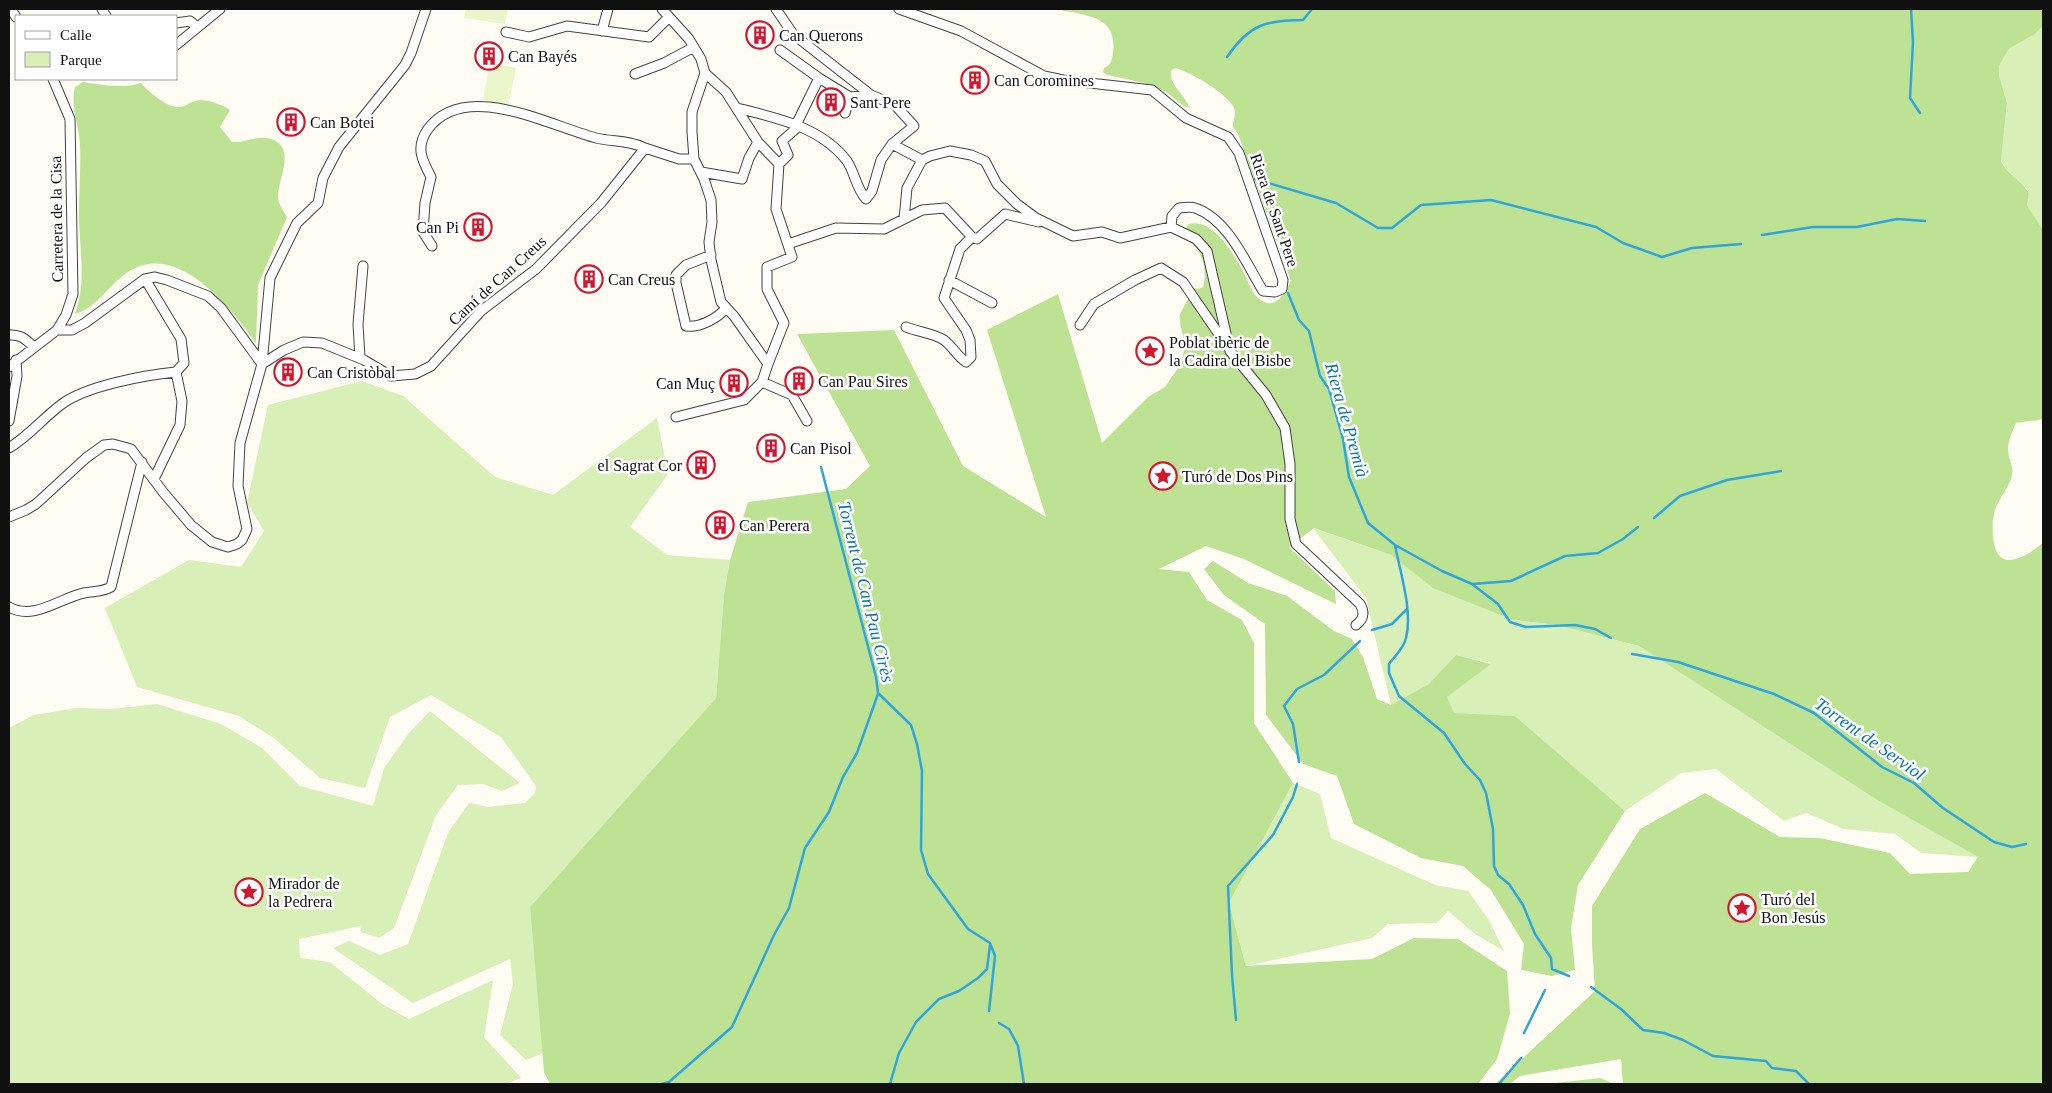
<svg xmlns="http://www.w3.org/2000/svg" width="2052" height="1093" font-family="'Times New Roman',serif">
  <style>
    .green { fill: #d8efb7 }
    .forest { fill: #bde294 }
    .pitch { fill: #eaf5ca }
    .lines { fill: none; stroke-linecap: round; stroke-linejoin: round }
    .stream { stroke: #2fa5dd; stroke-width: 2.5 }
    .minor-casing { stroke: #434343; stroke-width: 11 }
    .minor { stroke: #fff; stroke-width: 9 }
    .labels { text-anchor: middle; stroke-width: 5; stroke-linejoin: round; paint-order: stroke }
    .poi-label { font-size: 16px; fill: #101010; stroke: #fff; text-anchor: start }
    .street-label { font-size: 16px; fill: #101010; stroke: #fff }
    .water-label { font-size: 18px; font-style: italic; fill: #0976b2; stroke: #fff }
  </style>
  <rect width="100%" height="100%" fill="#fffcf3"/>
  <!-- green -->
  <path class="green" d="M2042 9H2043V230L2027 205 2029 192C2021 180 2007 174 2001 160L2007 103 1999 75V66L2009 49 2035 34 2042 27Z
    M362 381 403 396 495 477 553 495 657 418 668 474 630 527 667 555 730 560 724 594 716 698 530 907 543 1053 526 1060 500 1035 513 984 510 959 413 1003 333 948 349 941 380 955 408 944 448 833 469 803 488 807 525 803 535 793 536 786 501 737 431 695 390 717 365 788 320 778 275 739 239 716 137 687 105 608 189 560 241 567 264 531 247 503 268 405Z
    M1313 528 1391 555 1431 586 1513 620 1557 625 1639 646 1877 800 1978 857 1921 853 1895 834 1844 829 1806 813 1784 821 1716 769 1681 773 1625 811 1515 716 1454 714 1446 697 1491 663 1456 655 1429 685 1391 705 1366 598Z
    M157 704 221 724 262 748 300 786 373 806 384 768 409 733 430 711 520 783 502 791 483 784 458 785 436 815 394 928 379 938 361 932 360 926 299 939 300 958 330 962 382 1004 409 1019 493 980 484 1037 521 1078 505 1084H9V728L34 715 77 708 112 709Z
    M1293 783 1320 794 1331 838 1435 885 1468 891 1489 920 1504 951 1475 934 1448 911 1437 923 1388 924 1372 938 1246 966 1229 903Z"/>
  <!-- forest -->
  <path class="forest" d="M1057 9H2042V27L2035 34 2009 49 1999 66V75L2007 103 2001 161C2007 174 2021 180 2029 193L2027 205 2043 230V419L2016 423C2013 430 2008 440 2008 449 2008 458 2014 466 2012 475 2009 488 1999 498 1995 510 1991 523 1990 560 2009 560 2022 560 2034 550 2043 543V1084H1623L1621 1059 1520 1076 1510 1084H1495L1595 991 1592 945V906L1640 829 1705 793 1780 837 1820 838 1890 853 1910 874 1968 872 1978 857 1877 800 1639 646 1557 625 1513 620 1433 588 1391 555 1314 528 1289 547 1335 591 1336 604 1244 559 1206 546 1159 569 1189 572 1207 600 1242 620 1254 643V723L1293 783 1229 903 1246 966 1372 959 1414 938 1458 939 1507 971 1510 1014 1497 1059 1478 1084H550L544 1072 530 907 716 698 724 594 730 560 748 502 846 489 870 466 797 334 894 330 963 466 1046 517 987 330 1058 294 1102 443 1148 397 1165 387 1182 362 1185 343 1180 324V314L1194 288 1198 289 1203 287C1208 270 1202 246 1184 239L1187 226 1189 224C1214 218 1234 255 1244 273 1248 280 1251 291 1257 297 1274 313 1284 295 1291 281L1238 134 1233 127C1232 121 1237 114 1234 108 1228 94 1191 72 1175 68L1171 71C1169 85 1185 95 1190 108 1179 105 1173 96 1164 91 1146 82 1126 79 1107 75L1103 72 1104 68C1111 65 1112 60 1113 53 1118 14 1084 16 1057 9Z
    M83 82C102 85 122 89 141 83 147 91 167 107 177 107 183 108 187 104 192 102 203 97 221 104 230 110L220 127 232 142C245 143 257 135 271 139 297 148 278 178 278 196 278 204 283 210 287 217L258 285 256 343C232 309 177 239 128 272 109 284 96 309 75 314 87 282 79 247 79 214 79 191 81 167 80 144 79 124 70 107 75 87Z
    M1213 561 1248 583 1287 596 1334 631 1352 639 1363 657 1377 699 1391 705 1429 684 1456 655 1491 664 1447 697 1454 713 1515 716 1625 811 1578 885 1571 928 1575 970 1552 976 1521 970 1524 944 1491 890 1463 866 1421 858 1354 824 1337 776 1303 764 1266 715 1265 624 1224 595 1204 569Z
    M1601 1078 1613 1084H1546Z"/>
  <!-- pitch -->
  <path class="pitch" d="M466 9H508L505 24 464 18Z
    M490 63 516 68 508 106 483 100Z"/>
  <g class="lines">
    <!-- stream -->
    <path class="stream" d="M1911 9 1913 42 1910 98 1920 113
      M1227 57C1249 25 1265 20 1303 20L1312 9
      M1255 179 1336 203 1378 228H1392L1421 205 1491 200 1596 227 1623 243 1662 257 1692 248 1741 244
      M1762 235 1813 227H1857L1897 219 1925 221
      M1288 293 1299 320 1309 331 1320 376 1329 389 1343 439 1349 477 1368 523 1395 545 1442 571 1472 584 1498 604 1510 622 1526 627 1575 625 1595 629 1611 638
      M821 467 876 677 878 693 911 725 917 744 922 771 921 850 928 874 968 929 990 943 995 956 989 1011
      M1654 518 1680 496 1727 480 1781 471
      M1395 545C1400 572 1413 611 1406 638 1404 648 1395 656 1389 664V673L1399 696 1444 733 1465 764 1480 780 1486 793 1493 829 1494 866 1498 875 1509 884 1523 905 1535 934 1551 958 1552 969 1569 976
      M1473 584 1511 581 1565 556 1598 553 1623 539 1638 527
      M1372 630 1392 624 1406 610
      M1632 654 1678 662 1774 694 1814 713 1882 767 1914 783 1943 808 1994 842 2012 847 2026 844
      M1299 762 1293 724 1284 706 1297 689 1324 675 1360 641
      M1591 987 1621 1009 1643 1030 1664 1033 1683 1040 1713 1056 1766 1061 1772 1068 1796 1071 1809 1084
      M1236 1020 1232 975 1228 886 1273 835 1293 797 1297 784
      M999 1023 1009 1029 1018 1046 1024 1084
      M1524 1033 1545 990
      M662 1084 669 1082 732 1027 774 935 789 908 805 848 829 812 843 777 857 753 878 694
      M890 1084 899 1053 916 1022 939 999 959 991 978 978 987 969 990 945
      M1499 1084 1521 1058"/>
    <!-- minor casing -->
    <g class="minor-casing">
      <path id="minor" d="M11 9 16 17
        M102 9 106 16
        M662 9 689 39 701 59 705 73 726 92 758 142 779 164 776 209 792 257 767 267V289L784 323 768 364
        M776 9 793 34 871 95 895 105 914 126 892 144
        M899 9 961 31 1044 76 1063 80 1152 90 1186 118 1228 137 1239 153 1283 280 1282 289 1275 292 1263 291C1246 263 1228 219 1195 208 1190 206 1184 208 1179 208L1172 216 1171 227
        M176 23 190 21 197 27
        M602 31 608 9
        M506 32 529 37 567 26 649 37 669 17
        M176 45 220 9
        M780 50 819 78 850 97 871 95
        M635 74 664 63 694 47
        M737 108C777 118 821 127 847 161 855 173 856 188 866 199L872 191 881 160 892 144 922 160
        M845 113 850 97
        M796 125 819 78
        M779 164 788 155 782 141 799 126
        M701 172 742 179 749 158 758 142
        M904 219 922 210 945 208 972 237 977 239 1005 214 1039 222
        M788 244 836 228 884 229 904 219 907 188 922 160 930 156 950 151 971 155 985 161 997 184 1017 204 1036 218 1073 236 1102 232 1120 238 1171 227 1196 239 1207 251 1230 351 1266 395 1285 428 1290 464V519L1296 544 1360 604C1365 613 1364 619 1356 625
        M432 246 423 232 425 203 431 177C422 160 415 147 428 129 465 79 550 126 596 138 613 142 629 140 645 148
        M711 255 686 265 676 275V283L686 326C700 328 718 318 726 308
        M145 279 181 339 184 363 176 372
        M949 280 992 303
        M1080 325 1094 304 1135 280 1161 268 1183 282 1227 346
        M906 327C918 332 933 333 944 340 953 347 957 356 966 362L971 357 970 340 966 330 944 298 960 249 972 237
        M57 330H72L85 323 145 279 155 277 167 280 208 296 221 308 262 364 284 350 303 342 322 343 364 360 391 376 415 374 431 366 481 311 536 269 601 203 645 148 679 159H694
        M9 335C21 334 25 339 34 347
        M360 358 358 324 363 266
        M9 367 57 330 66 315 73 294 70 119 53 79
        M762 382 792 395 807 421
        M676 417 744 400 762 382 768 364 734 316 721 302 711 260 709 242 712 222 711 200 704 179 694 159 692 132V112L705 73
        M9 421 17 376 16 360
        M9 448C29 436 43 418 62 404 86 386 145 375 176 372
        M154 479 180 425 182 401 176 372
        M9 517 26 510 36 504 86 458 104 445 113 444 131 449 163 492 191 525 212 542 228 547 237 544 242 540 247 529 238 486 240 443 262 364 270 278 297 223 318 203 323 178 339 147 405 65 411 53 426 9
        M9 607C34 621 60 598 84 593 94 591 103 592 111 587L142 462"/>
    </g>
    <!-- minor -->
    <use href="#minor" class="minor"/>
  </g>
  <!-- icons -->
  <defs>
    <g id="building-ring" transform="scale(1.4375)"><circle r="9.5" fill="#fff" stroke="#d2162e" stroke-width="1.5"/><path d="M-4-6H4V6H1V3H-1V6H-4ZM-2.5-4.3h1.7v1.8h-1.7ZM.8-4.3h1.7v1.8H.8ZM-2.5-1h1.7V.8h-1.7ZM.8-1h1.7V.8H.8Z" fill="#d2162e"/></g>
    <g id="sight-ring" transform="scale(1.4375)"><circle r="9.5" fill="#fff" stroke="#d2162e" stroke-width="1.5"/><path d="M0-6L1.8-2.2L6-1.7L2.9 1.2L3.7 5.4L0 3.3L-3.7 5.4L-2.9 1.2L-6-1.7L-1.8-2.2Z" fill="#d2162e"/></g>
  </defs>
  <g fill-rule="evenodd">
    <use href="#building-ring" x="760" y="35"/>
    <use href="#building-ring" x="489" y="56"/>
    <use href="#building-ring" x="975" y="80"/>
    <use href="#building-ring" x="831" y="102"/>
    <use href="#building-ring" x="291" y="122"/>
    <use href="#building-ring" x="478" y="227"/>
    <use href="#building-ring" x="589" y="279"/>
    <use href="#sight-ring" x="1150" y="351"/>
    <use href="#building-ring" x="288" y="372"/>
    <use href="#building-ring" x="799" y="381"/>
    <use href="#building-ring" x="734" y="383"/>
    <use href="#building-ring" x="771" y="448"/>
    <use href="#building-ring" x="701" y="465"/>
    <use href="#sight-ring" x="1163" y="476"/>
    <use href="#building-ring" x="720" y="525"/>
    <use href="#sight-ring" x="249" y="892"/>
    <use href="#sight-ring" x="1742" y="908"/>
  </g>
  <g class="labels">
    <!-- poi labels -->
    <g class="poi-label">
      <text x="779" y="41">Can Querons</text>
      <text x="508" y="62">Can Bayés</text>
      <text x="994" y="86">Can Coromines</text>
      <text x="850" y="108">Sant Pere</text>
      <text x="310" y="128">Can Botei</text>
      <text x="459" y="233" text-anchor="end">Can Pi</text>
      <text x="608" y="285">Can Creus</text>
      <text x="1169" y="348">Poblat ibèric de<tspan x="1169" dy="18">la Cadira del Bisbe</tspan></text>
      <text x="307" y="378">Can Cristòbal</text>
      <text x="818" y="387">Can Pau Sires</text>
      <text x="715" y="389" text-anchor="end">Can Muç</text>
      <text x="790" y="454">Can Pisol</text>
      <text x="682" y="471" text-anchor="end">el Sagrat Cor</text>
      <text x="1182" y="482">Turó de Dos Pins</text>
      <text x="739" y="531">Can Perera</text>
      <text x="268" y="889">Mirador de<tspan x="268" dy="18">la Pedrera</tspan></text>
      <text x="1761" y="905">Turó del<tspan x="1761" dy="18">Bon Jesús</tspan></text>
    </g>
    <!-- street labels -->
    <g class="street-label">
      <text transform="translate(1275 210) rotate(71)" y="6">Riera de Sant Pere</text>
      <text transform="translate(56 219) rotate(-91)" y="6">Carretera de la Cisa</text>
      <text transform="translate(497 280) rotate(-42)" y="6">Camí de Can Creus</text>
    </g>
    <!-- water labels -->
    <g class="water-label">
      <text transform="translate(1347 420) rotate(74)" y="6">Riera de Premià</text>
      <text transform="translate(866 592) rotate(76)" y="6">Torrent de Can Pau Cirès</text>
      <text transform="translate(1870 739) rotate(35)" y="6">Torrent de Serviol</text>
    </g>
  </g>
  <!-- border -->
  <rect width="2052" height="1093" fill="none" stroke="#101010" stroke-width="20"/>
  <!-- legend -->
  <rect x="15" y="15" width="162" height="65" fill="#ffffff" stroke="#9f9f9f"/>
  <rect x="25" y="31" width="25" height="8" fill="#ffffff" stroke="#9f9f9f"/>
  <text x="60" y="40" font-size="15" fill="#101010">Calle</text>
  <rect x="25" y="52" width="25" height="15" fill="#d8efb7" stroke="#9f9f9f"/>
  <text x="60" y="65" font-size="15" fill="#101010">Parque</text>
</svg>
